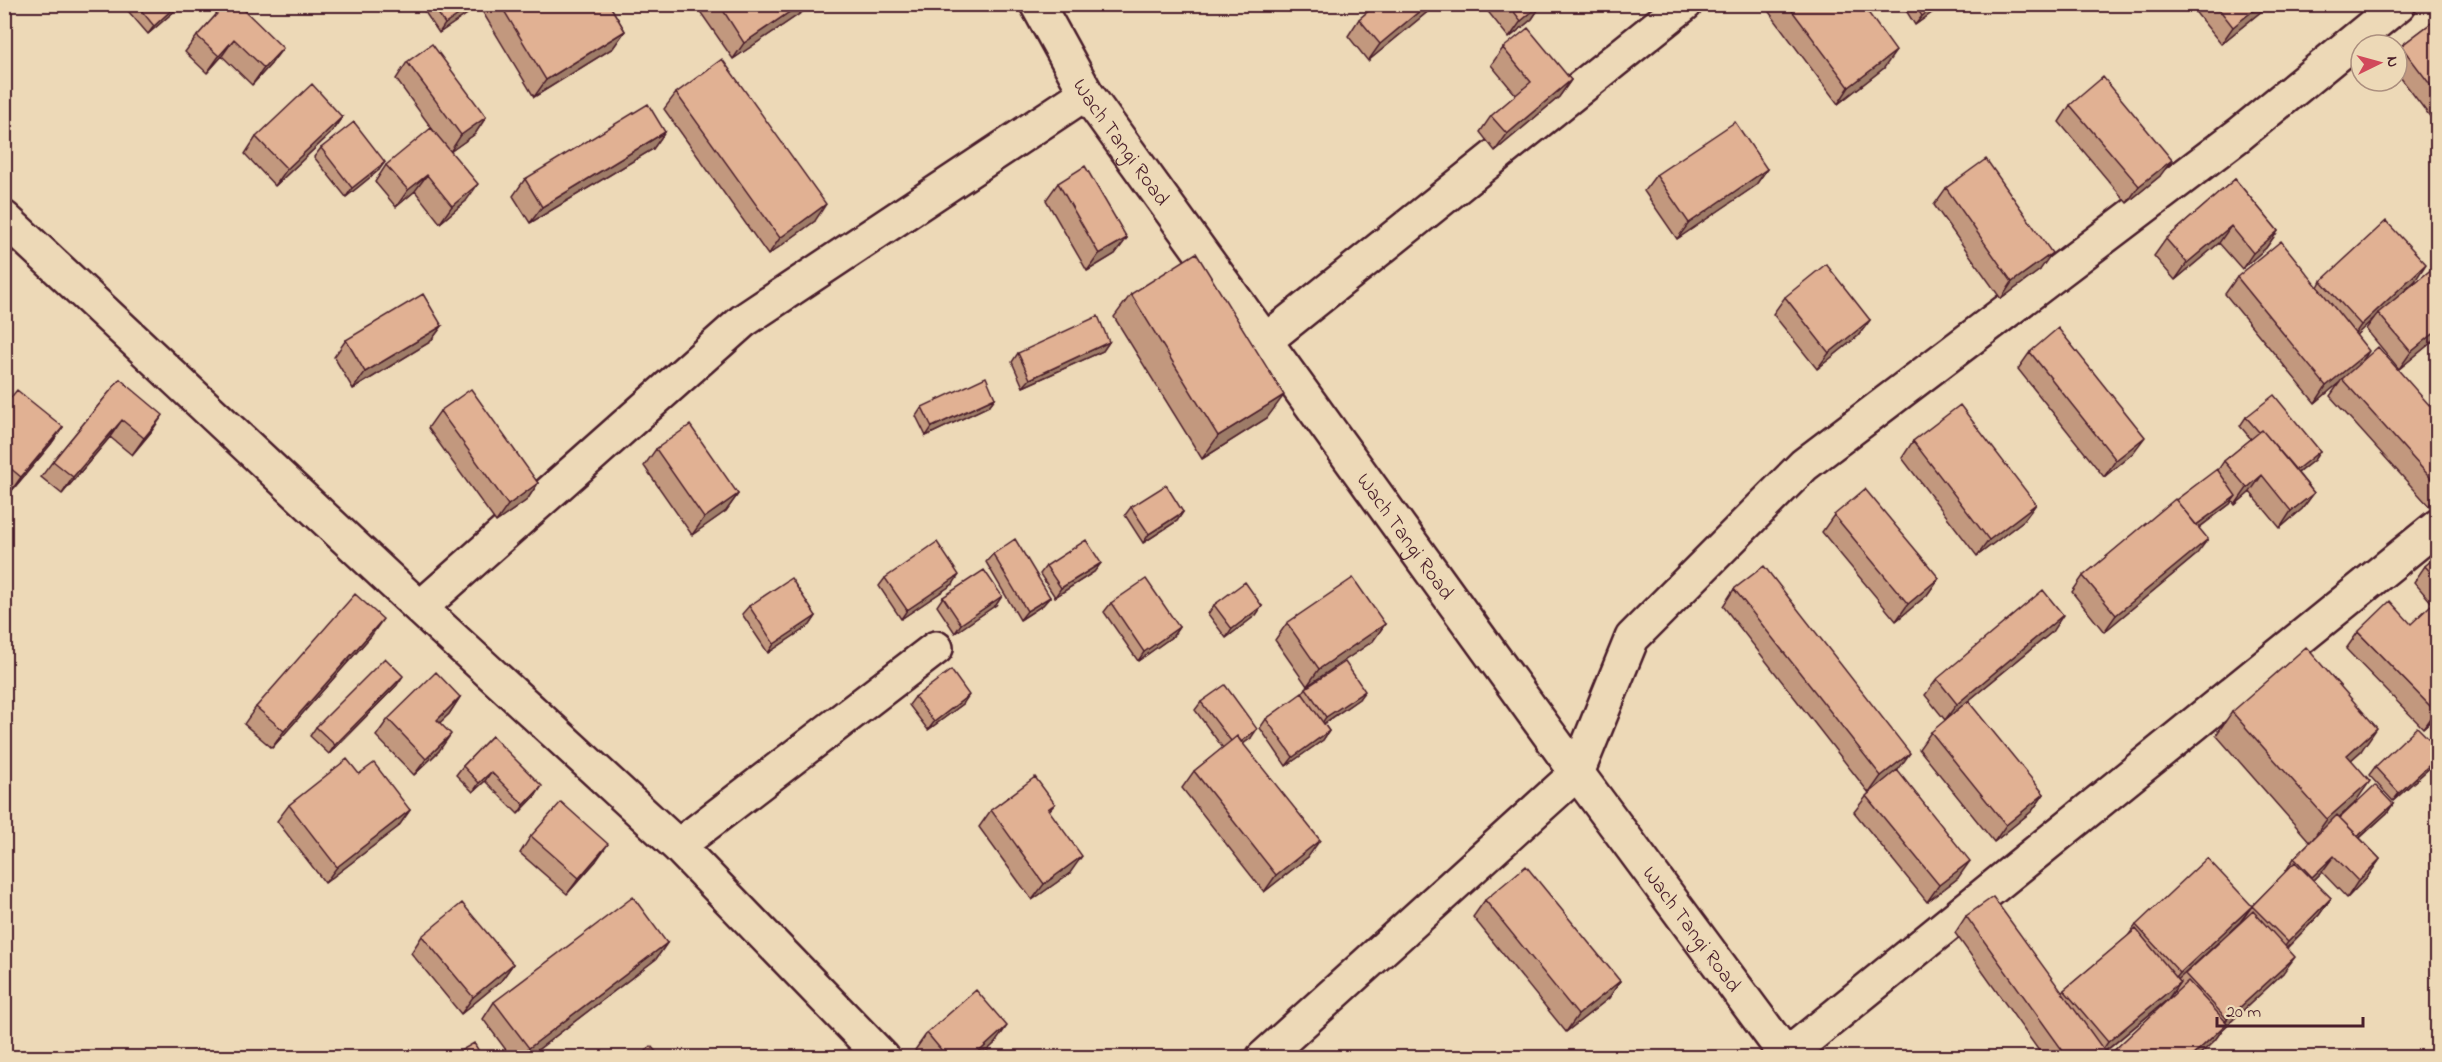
<svg xmlns="http://www.w3.org/2000/svg" width="2442" height="1062" font-family="'Indie Flower',sans-serif">
  <style>
    .lines { fill: none; stroke-linecap: round; stroke-linejoin: round }
    .minor-casing { stroke: #4a1f2b; stroke-width: 38 }
    .secondary-casing { stroke: #4a1f2b; stroke-width: 38 }
    .minor { stroke: #edd9b7; stroke-width: 33 }
    .secondary { stroke: #edd9b7; stroke-width: 33 }
    .wall { fill: #c2987e; stroke: #4a1f2b; stroke-width: 1.5 }
    .shaded-wall { fill: #9e7c67; stroke: #4a1f2b; stroke-width: 1.5 }
    .building { fill: #e1b193; stroke: #4a1f2b; stroke-width: 1.5 }
    .labels { text-anchor: middle; stroke-width: 6; stroke-linejoin: round; paint-order: stroke }
    .street-label { font-size: 21px; fill: #4a1f2b; stroke: #edd9b7 }
  </style>
  <rect width="100%" height="100%" fill="#edd9b7"/>
  <filter id="ink" filterUnits="userSpaceOnUse"><feTurbulence type="fractalNoise" baseFrequency=".0167" numOctaves="2"/><feDisplacementMap in="SourceGraphic" scale="12" xChannelSelector="R" yChannelSelector="G"/><feConvolveMatrix kernelMatrix="1 2 1 2 8 2 1 2 1" color-interpolation-filters="sRGB"/></filter>
  <g filter="url(#ink)">
    <g class="lines">
      <!-- minor casing -->
      <g class="minor-casing">
        <path id="minor" d="M4 218 420 608 678 846 883 1058
          M1265 341 1685 4
          M420 608 743 321 1086 93
          M678 846 936 648
          M1787 1055 2438 526
          M1263 1058 1577 773 1632 638 1804 465 2240 134 2399 4"/>
      </g>
      <!-- secondary casing -->
      <g class="secondary-casing">
        <g id="secondary">
          <path id="s1" d="M1037 4 1086 93 1577 773 1788 1058"/>
        </g>
      </g>
      <!-- minor -->
      <use href="#minor" class="minor"/>
      <!-- secondary -->
      <use href="#secondary" class="secondary"/>
    </g>
    <!-- wall -->
    <path class="wall" d="M122 4H181L178 8 148 34Z
      M226 4 271 64 252 85 222 56 207 73 185 52 197 36Z
      M423 4H478L476 8 439 33 421 6Z
      M486 4H609L625 31 613 48 534 97 482 11Z
      M703 4H814L733 59 699 10Z
      M1377 4H1437L1368 61 1348 36 1359 19Z
      M1482 4H1542L1532 19 1509 38Z
      M1763 4H1862L1884 68 1838 104Z
      M1902 4H1944L1915 25Z
      M2189 4H2261L2263 10 2221 44Z
      M2438 18V127L2397 73V51L2401 46Z
      M1503 48 1571 80 1559 97 1495 151 1480 132 1491 116 1516 95 1491 65Z
      M407 62 486 117 475 134 450 152 466 201 440 223 415 191 396 207 375 182 386 165 438 137 396 79Z
      M676 93 815 221 768 255 664 109Z
      M2070 105 2160 176 2127 203 2059 122Z
      M342 117 330 134 275 186 245 154 256 137Z
      M665 132 653 149 530 223 513 196 525 179Z
      M321 148 379 170 346 197 314 157Z
      M1767 169 1755 186 1677 239 1644 191 1656 175Z
      M2235 179 2278 231 2266 248 2242 269 2219 243 2175 280 2154 256 2166 239Z
      M1058 183 1127 238 1115 254 1087 271 1046 200Z
      M1946 188 2040 270 2001 299 1934 205Z
      M2438 264V337L2399 369 2366 329 2374 318 2356 335 2362 362 2438 415V498L2429 506 2330 396 2340 382 2315 403 2225 294 2237 277 2318 287 2321 281H2415L2399 296Z
      M1131 294 1267 418 1202 459 1114 317Z
      M1785 297 1870 320 1858 336 1817 369 1773 314Z
      M442 326 430 342 353 389 334 357 346 340Z
      M1109 342 1103 351 1023 387 1012 362 1018 353Z
      M2030 352 2133 453 2104 477 2018 369Z
      M120 379 151 432 132 455 110 437 62 494 41 477 53 461Z
      M995 398 989 406 926 436 916 416 922 407Z
      M4 406 63 427 51 444 9 494 4 490Z
      M440 411 538 483 527 500 496 522 428 428Z
      M2246 417 2320 451 2314 460 2298 473 2314 493 2302 509 2280 528 2250 492 2235 505 2232 501 2230 504 2199 528 2196 555 2104 632 2072 592 2083 576 2176 500 2218 470 2224 461 2251 439 2240 426Z
      M1913 441 2036 504 2024 520 1977 556 1902 458Z
      M656 449 738 494 726 511 692 535 644 466Z
      M1131 507 1183 512 1177 521 1143 543 1125 515Z
      M1834 515 1939 578 1927 595 1896 621 1822 532Z
      M993 554 1050 597 1043 605 1020 620 986 562Z
      M2438 555V610L2414 582 2425 566Z
      M1101 563 1094 572 1055 597 1040 574 1046 566Z
      M885 578 953 584 901 619 879 586Z
      M1734 589 1898 770 1897 771 1958 878 1927 902 1854 812 1869 793 1723 606Z
      M1002 596 996 605 955 633 937 606 943 597Z
      M1111 603 1179 627 1173 636 1138 661 1104 612Z
      M1214 605 1262 606 1256 615 1226 638 1208 614Z
      M749 606 816 616 810 625 768 653 742 614Z
      M1287 623 1385 624 1373 641 1307 686 1275 640Z
      M2052 632 1945 720 1925 695 1937 679Z
      M2358 632 2438 714 2423 728 2346 649Z
      M371 636 272 748 244 724 256 707Z
      M397 685 329 754 310 736 316 727Z
      M1306 688 1359 699 1324 724 1329 731 1323 740 1286 766 1260 728 1266 719 1302 694Z
      M460 697 449 714 439 723V751L414 775 376 736 388 719Z
      M915 697 963 704 928 730 909 705Z
      M1201 702 1251 738 1243 744 1308 857 1264 892 1182 788 1194 771 1223 748 1195 710Z
      M2232 712 2361 751 2351 760 2354 804 2339 817 2393 804 2387 813 2360 838 2380 859 2368 876 2347 898 2322 872 2313 881 2331 898 2319 915 2287 948 2283 973 2222 1030 2215 1040 2196 1058H2106L2176 993 2174 991 2168 999 2105 1052 2103 1058H2044L1955 933 1966 916 2062 993 2064 990 2128 936 2136 925 2252 906 2240 922 2196 964 2240 923 2252 906 2284 874 2294 858 2310 842 2216 735Z
      M1931 732 2044 794 2032 811 1994 842 1919 749Z
      M492 736 536 795 518 814 485 781 473 792 456 775 463 766Z
      M2436 762 2393 801 2369 775 2375 767Z
      M359 774 410 810 398 827 325 883 277 821 289 805Z
      M1055 804 1049 811 1070 873 1032 900 979 827 991 810Z
      M531 836 596 861 567 894 520 853Z
      M1485 900 1620 981 1609 998 1566 1032 1473 917Z
      M422 936 513 964 501 981 461 1014 411 953Z
      M667 943 656 959 527 1058H512L483 1019 494 1002Z
      M927 1033 995 1043 979 1058H922L915 1050Z"/>
    <!-- shaded-wall -->
    <path class="shaded-wall" d="M178 4H181L178 8 148 34 154 26Z
      M474 4H478L476 8 439 33 445 24Z
      M801 4H814L733 59 744 43Z
      M1428 4H1437L1368 61 1380 44Z
      M1541 4H1542L1532 19 1509 38 1521 21Z
      M1937 4H1944L1915 25 1922 16Z
      M2261 4H2267L2263 10 2221 44 2233 27Z
      M625 31 613 48 534 97 546 80Z
      M234 39 222 56 207 73 219 56Z
      M283 48 271 64 252 85 264 68Z
      M1896 51 1884 68 1838 104 1849 87Z
      M1571 80 1559 97 1495 151 1507 134Z
      M342 117 330 134 275 186 287 169Z
      M486 117 475 134 450 152 461 135Z
      M665 132 653 149 530 223 542 207Z
      M2172 160 2160 176 2127 203 2139 186Z
      M385 162 379 170 346 197 352 188Z
      M1767 169 1755 186 1677 239 1689 223Z
      M427 175 415 191 396 207 408 190Z
      M478 184 466 201 440 223 452 206Z
      M826 204 815 221 768 255 780 238Z
      M2231 226 2219 243 2175 280 2187 263Z
      M2278 231 2266 248 2242 269 2253 253Z
      M1127 238 1115 254 1087 271 1099 254Z
      M2052 253 2040 270 2001 299 2012 282Z
      M2426 264 2415 281 2379 314 2378 313 2374 318 2349 342 2361 325Z
      M1870 320 1858 336 1817 369 1829 353Z
      M442 326 430 342 353 389 365 372Z
      M2438 330V337L2399 369 2411 352Z
      M1109 342 1103 351 1023 387 1030 379Z
      M2369 351 2358 368 2342 379 2340 382 2315 403 2326 386Z
      M1284 395 1267 418 1202 459 1218 436Z
      M995 398 989 406 926 436 932 427Z
      M163 415 151 432 132 455 144 438Z
      M122 420 110 437 62 494 73 477Z
      M63 427 51 444 9 494 21 477Z
      M2145 437 2133 453 2104 477 2116 460Z
      M2320 451 2314 460 2286 482 2292 473Z
      M2262 475 2250 492 2235 505 2247 488Z
      M538 483 527 500 496 522 508 505Z
      M2314 493 2302 509 2280 528 2291 511Z
      M738 494 726 511 692 535 704 518Z
      M2438 494V498L2429 506Z
      M2236 496 2230 504 2185 538 2191 529Z
      M2036 504 2024 520 1977 556 1989 540Z
      M1183 512 1177 521 1143 543 1149 534Z
      M2208 539 2196 555 2104 632 2116 615Z
      M1101 563 1094 572 1055 597 1061 588Z
      M959 575 953 584 901 619 907 610Z
      M1939 578 1927 595 1896 621 1908 604Z
      M1002 596 996 605 955 633 961 624Z
      M1050 597 1043 605 1020 620 1027 611Z
      M1262 606 1256 615 1226 638 1232 629Z
      M2063 615 2052 632 1945 720 1957 704Z
      M816 616 810 625 768 653 774 644Z
      M383 619 371 636 272 748 284 731Z
      M1385 624 1373 641 1307 686 1319 669Z
      M1179 627 1173 636 1138 661 1144 652Z
      M403 676 397 685 329 754 335 745Z
      M1365 691 1359 699 1320 726 1326 717Z
      M969 695 963 704 928 730 934 722Z
      M460 697 449 714 425 737 437 720Z
      M2438 708V714L2423 728 2435 711Z
      M2377 728 2361 751 2331 778 2347 755Z
      M1257 729 1251 738 1228 755 1234 746Z
      M1329 731 1323 740 1286 766 1293 757Z
      M451 734 439 751 414 775 426 759Z
      M1910 753 1898 770 1869 793 1881 776Z
      M2438 757V759L2436 762 2393 801 2399 793Z
      M491 772 485 781 473 792 479 783Z
      M2370 781 2354 804 2310 843 2327 819Z
      M542 786 536 795 518 814 524 805Z
      M2044 794 2032 811 1994 842 2006 825Z
      M2393 804 2387 813 2347 849 2353 841Z
      M410 810 398 827 325 883 337 867Z
      M1320 840 1308 857 1264 892 1276 875Z
      M608 844 596 861 567 894 579 878Z
      M1082 856 1070 873 1032 900 1044 884Z
      M2334 856 2322 872 2300 894 2312 877Z
      M2380 859 2368 876 2347 898 2358 881Z
      M1970 861 1958 878 1927 902 1939 885Z
      M2331 898 2319 915 2276 959 2288 942Z
      M2252 906 2240 922 2168 989 2180 973Z
      M667 943 656 959 527 1058H523L529 1048Z
      M2295 957 2283 973 2222 1030 2215 1040 2196 1058H2190L2220 1030 2227 1019Z
      M513 964 501 981 461 1014 473 997Z
      M1620 981 1609 998 1566 1032 1578 1015Z
      M2180 982 2168 999 2097 1058 2108 1042Z
      M1007 1026 995 1043 979 1058H972Z"/>
    <!-- building -->
    <path class="building" d="M136 4H178L154 26Z
      M226 4H238L283 48 264 68 234 39 219 56 197 36Z
      M432 4H474L445 24Z
      M500 4H609L625 31 546 80Z
      M719 4H801L744 43Z
      M1377 4H1428L1380 44 1359 19Z
      M1508 4H1541L1521 21Z
      M1787 4H1862L1896 51 1849 87Z
      M1914 4H1937L1922 16Z
      M2215 4H2261L2233 27Z
      M2438 18V95L2401 46Z
      M1528 28 1571 80 1507 134 1491 116 1531 82 1503 48Z
      M432 44 486 117 461 135 407 62Z
      M722 59 826 204 780 238 676 93Z
      M2103 77 2172 160 2139 186 2070 105Z
      M312 84 342 117 287 169 256 137Z
      M648 104 665 132 542 207 525 179Z
      M354 122 385 162 352 188 321 148Z
      M1735 122 1767 169 1689 223 1656 175Z
      M431 128 478 184 452 206 427 175 408 190 386 165Z
      M1986 159 2052 253 2012 282 1946 188Z
      M1085 166 1127 238 1099 254 1058 183Z
      M2235 179 2278 231 2253 253 2231 226 2187 263 2166 239Z
      M2386 221 2426 264 2361 325 2321 281Z
      M2281 241 2369 351 2326 386 2237 277Z
      M1196 253 1284 395 1218 436 1131 294Z
      M1826 264 1870 320 1829 353 1785 297Z
      M2438 264V330L2411 352 2378 313Z
      M423 294 442 326 365 372 346 340Z
      M1098 316 1109 342 1030 379 1018 353Z
      M2058 328 2145 437 2116 460 2030 352Z
      M2378 347 2438 415V486L2342 379Z
      M986 377 995 398 932 427 922 407Z
      M120 379 163 415 144 438 122 420 73 477 53 461Z
      M471 389 538 483 508 505 440 411Z
      M17 390 63 427 21 477 4 463V406Z
      M2274 395 2320 451 2296 470 2262 430 2259 432 2246 417Z
      M1960 405 2036 504 1989 540 1913 441Z
      M690 425 738 494 704 518 656 449Z
      M2262 430 2314 493 2291 511 2262 475 2247 488 2224 461Z
      M2217 469 2236 496 2196 525 2176 500Z
      M1166 485 1183 512 1149 534 1131 507Z
      M1865 489 1939 578 1908 604 1834 515Z
      M2175 499 2208 539 2116 615 2083 576Z
      M1015 539 1050 597 1027 611 993 554Z
      M1086 540 1101 563 1061 588 1046 566Z
      M937 542 959 575 907 610 885 578Z
      M2438 555V580L2425 566Z
      M1764 566 1910 753 1881 776 1734 589Z
      M984 570 1002 596 961 624 943 597Z
      M791 578 816 616 774 644 749 606Z
      M1353 578 1385 624 1319 669 1287 623Z
      M1146 579 1179 627 1144 652 1111 603Z
      M1245 582 1262 606 1232 629 1214 605Z
      M2043 590 2063 615 1957 704 1937 679Z
      M355 594 383 619 284 731 256 707Z
      M2390 601 2411 624 2431 605 2438 611V708L2435 711 2358 632Z
      M2306 647 2377 728 2347 755 2370 781 2327 819 2232 712Z
      M385 658 403 676 335 745 316 727Z
      M1345 662 1365 691 1326 717 1306 688Z
      M951 670 969 695 934 722 915 697Z
      M436 672 460 697 437 720 451 734 426 759 388 719Z
      M1225 685 1257 729 1241 742 1237 736 1231 741 1201 702Z
      M1302 693 1329 731 1293 757 1266 719Z
      M1968 701 2044 794 2006 825 1931 732Z
      M2417 727 2438 748V757L2399 793 2375 767Z
      M492 736 542 786 524 805 491 772 479 783 463 766Z
      M1237 736 1320 840 1276 875 1194 771Z
      M347 759 359 774 374 763 410 810 337 867 289 805Z
      M1897 770 1970 861 1939 885 1866 796Z
      M1035 777 1055 804 1048 809 1082 856 1044 884 991 810Z
      M2375 785 2393 804 2358 836 2340 818Z
      M561 802 608 844 579 878 531 836Z
      M2337 815 2380 859 2358 881 2334 856 2312 877 2294 858Z
      M2207 858 2252 906 2180 973 2136 925Z
      M2295 862 2331 898 2288 942 2252 906Z
      M1526 866 1620 981 1578 1015 1485 900Z
      M633 897 667 943 529 1048 494 1002Z
      M1993 897 2106 1053 2100 1058H2068L1966 916Z
      M462 903 513 964 473 997 422 936Z
      M2253 911 2295 957 2227 1019 2185 974Z
      M2136 929 2180 982 2108 1042 2064 990Z
      M2188 981 2227 1023 2190 1058H2108L2107 1057Z
      M976 990 1007 1026 972 1058H948L927 1033Z
      M474 1043 483 1058H448Z
      M651 1046 661 1058H639Z"/>
  </g>
  <g class="labels">
    <!-- street labels -->
    <g class="street-label">
      <text dy="7" stroke="none"><textPath href="#s1" startOffset="162">Wach Tangi Road</textPath></text>
      <text dy="7" stroke="none"><textPath href="#s1" startOffset="648">Wach Tangi Road</textPath></text>
      <text dy="7" stroke="none"><textPath href="#s1" startOffset="1134">Wach Tangi Road</textPath></text>
    </g>
  </g>
  <!-- margin -->
  <rect width="2442" height="1062" fill="none" stroke="#edd9b7" stroke-width="24"/>
  <rect x="12" y="12" width="2418" height="1038" fill="none" stroke="#4a1f2b" stroke-width="2" filter="url(#ink)"/>
  <!-- north arrow -->
  <g transform="translate(2379 63) rotate(85)"><circle r="28" fill="#edd9b7" stroke="#ac8f7f" stroke-width="1.5"/>
  <path d="M0-4.5L10 22L0 15L-10 22Z" fill="#d1495b"/>
  <text y="-9" font-size="16" font-weight="bold" text-anchor="middle" fill="#4a1f2b">N</text>
  </g>
  <!-- scale -->
  <path d="M2217 1017v9h146v-9" fill="none" stroke="#4a1f2b" stroke-width="3"/>
  <text x="2226" y="1017" font-size="18" fill="#4a1f2b" stroke="#edd9b7" stroke-width="4.5" paint-order="stroke">20 m</text>
</svg>
